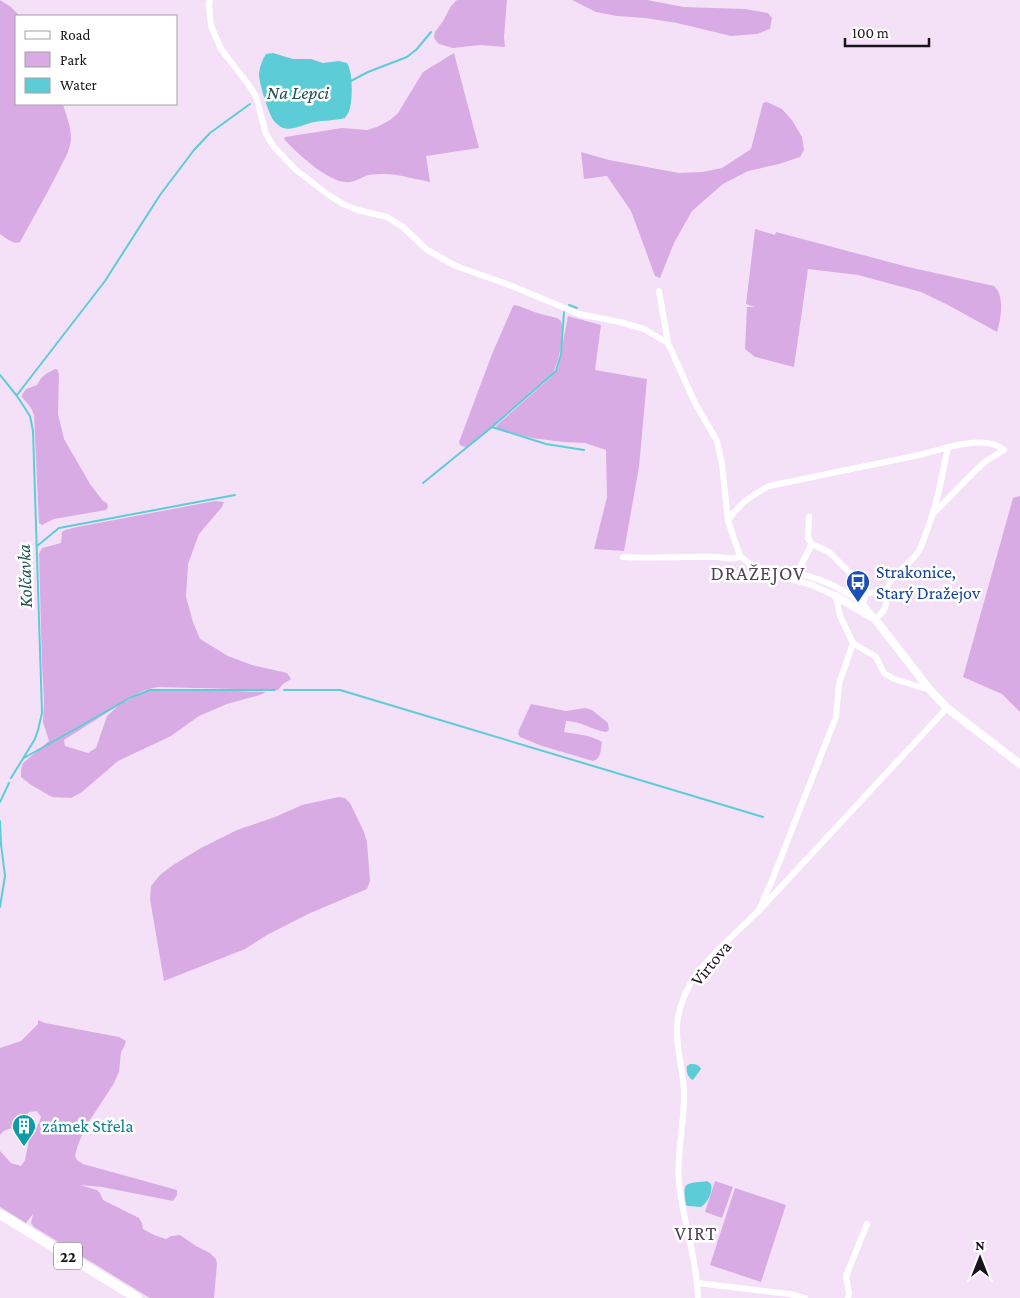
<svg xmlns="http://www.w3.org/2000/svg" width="1020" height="1298" font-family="'Crimson Pro',serif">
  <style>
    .green { fill: #d9abe5; fill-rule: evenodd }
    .water { fill: #5ccdd7 }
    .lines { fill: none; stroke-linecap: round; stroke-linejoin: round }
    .stream { stroke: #5ccdd7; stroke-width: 2 }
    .minor { stroke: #fff; stroke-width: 6 }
    .tertiary { stroke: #fff; stroke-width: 8 }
    .primary { stroke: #fff; stroke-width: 10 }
    .labels { text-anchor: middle; stroke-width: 5; stroke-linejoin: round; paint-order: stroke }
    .shield { fill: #fff; stroke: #5e5a5f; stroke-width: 1 }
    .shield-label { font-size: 16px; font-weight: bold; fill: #19131b }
    .transit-label { font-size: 18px; fill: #164399; stroke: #fff; text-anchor: start }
    .street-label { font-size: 18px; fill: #19131b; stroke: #fff }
    .culture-label { font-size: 18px; fill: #0d838f; stroke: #fff; text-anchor: start }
    .water-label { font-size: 19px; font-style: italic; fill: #1f5055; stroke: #fff }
    .quarter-label { font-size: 20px; letter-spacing: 1px; fill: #524356; stroke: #fff }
  </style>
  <rect width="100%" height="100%" fill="#f4e1f8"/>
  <!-- green -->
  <path class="green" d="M0 0 11 7 20 16H16V104H63C66 115 71 126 71 138 71 149 64 160 59 170 47 194 33 218 20 242 13 245 6 238 0 234Z
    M457 0H507L504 37 505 47 480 45 453 48 439 44 436 41 434 37 435 32 443 21 451 6Z
    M572 0H647L684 7 745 9 768 13 772 18 770 29 757 34 731 36 677 23 645 18 617 16 596 12Z
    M454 53 479 148 426 156 430 182C414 179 399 174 384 174 379 174 373 174 369 175 362 177 357 181 350 182 330 185 297 153 284 139L285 137 342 128 367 130 377 127 390 120 398 113 423 72Z
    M767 102 782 109 792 120 802 137 804 150 800 157 779 164 748 171 723 184 692 211 674 243 660 278 655 276 631 211 607 176 584 179 581 152 609 160 679 173 702 172 722 168 751 149 763 103Z
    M755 229 775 235 776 232 908 267 994 286C1005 296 1001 318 997 332L948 305 921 292 858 275 808 269 794 367 755 357 745 349 747 307H755L746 304Z
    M515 305C526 308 537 314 549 316 552 317 557 317 560 320 567 327 558 365 553 373L494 425 469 446 464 447 460 445 459 442 492 354 513 306Z
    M568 316 601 325 595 370 647 379 639 467 624 551 594 549 607 497 606 450 585 443 563 442 532 438 498 429 496 426 550 378 558 368Z
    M55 369H57L59 374 58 414 64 439 90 484 103 501 107 503 108 507 106 510 54 519 42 525 39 523 34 415 31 408 22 397V395L26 389 37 385C42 375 46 374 55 369Z
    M1020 496V712L1002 694 963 677 1013 498Z
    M215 501 224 502 222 507 199 534 188 564 186 597 193 622 200 639 228 656 252 665 287 673 291 679 283 684 278 690 158 687C145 689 133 695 123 703L143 693 158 689H176L266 692 260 695 227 704 199 716 171 736 118 761 82 792 71 798 52 797 31 785 21 777V770L23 763 49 741 43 722 44 700 42 664 39 554 42 548 61 543 62 532 65 530 77 527ZM119 705 107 716 96 748 88 753 65 746 64 740Z
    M531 704 566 711 585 708 592 710 608 723 609 730 606 732C592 730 581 721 566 721L564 732C576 734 591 735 602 742 601 749 601 759 593 761L542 746 520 737 518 734 519 730Z
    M339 797 345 798 350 803 364 832 367 842 370 881 367 889 308 914 267 935 245 949 164 981 150 899 151 886 160 875 173 865 201 848 237 830 275 817 302 805Z
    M38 1020 45 1023 119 1037 126 1041 124 1047 121 1052 119 1072 113 1085 84 1129 77 1148 75 1156 77 1160 83 1164 177 1190V1195L173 1201 102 1187 80 1185 97 1190 100 1193 103 1200 139 1218 142 1223 143 1229 154 1235 166 1239 171 1236 180 1235 196 1246 210 1253 216 1259 217 1264 214 1298H150L34 1227 31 1223 33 1214 26 1223 0 1207V1151L11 1163 21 1166 25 1160 29 1140 39 1123 41 1117 37 1111 29 1112 26 1115 16 1133 15 1129C8 1128 4 1130 0 1135V1048L21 1041 38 1024Z
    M715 1181 733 1187 722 1218 705 1212Z
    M735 1188 786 1205 761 1282 710 1265Z"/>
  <!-- water -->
  <path class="water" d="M273 53 293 59H311L323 63 339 61 347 63C353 71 353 101 349 111 349 113 345 117 345 118 334 121 324 120 314 122 305 124 292 131 283 128 279 126 274 122 272 118 267 107 259 84 259 73 260 66 262 60 266 54Z
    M690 1064C694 1064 699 1064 701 1069L693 1080C688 1078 686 1072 687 1066Z
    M707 1181 711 1184C713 1192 708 1202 701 1207L688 1206 686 1205C682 1181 685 1184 707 1181Z"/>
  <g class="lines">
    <!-- stream -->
    <path class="stream" d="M349 82 368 72 407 57 417 49 431 32
      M569 305 577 308
      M0 375 17 396 30 416 33 431 42 713 38 730 35 739 11 778
      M17 395 105 281 160 195 194 150 210 133 250 104
      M492 427 546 444 584 450
      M423 483 492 427 556 371 561 354 564 312
      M37 546 59 528 235 495
      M284 690H340L763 817
      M24 758 130 698 150 690H275
      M0 802 9 783
      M0 821 1 844 0 845
      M0 907 5 876 1 844"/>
    <!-- minor -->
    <path class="minor" d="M210 0 209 5 211 26 221 49 248 84 256 96 266 134 274 147 295 169 327 194 343 204 358 210 387 217 403 227 427 250 456 266 512 286 579 314 620 322 644 329 668 343
      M659 291 668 343 695 403 717 441 722 464 728 521 740 556 750 564 774 574 812 585 836 596 840 616 853 643 839 684 836 717 771 883 758 912
      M809 517 808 538 812 544
      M728 521C738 504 753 495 769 486L924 454C944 448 986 434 1004 450L986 461 976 470 934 513
      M623 557C654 559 686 556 717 557 725 557 733 561 740 556
      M797 573C824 580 840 587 863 604L866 594 887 589
      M795 580 797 573 812 544 829 552 853 576 861 590 866 594
      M863 604 875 619C894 605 881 597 890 582 898 570 911 563 919 551 922 545 924 539 926 533 937 505 942 476 948 447
      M853 643 876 657 884 673 894 679 930 690
      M698 1283 789 1294 805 1298
      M698 1298C697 1259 683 1221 679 1183 676 1152 685 1122 684 1092 683 1067 674 1042 678 1017 681 1003 687 987 696 975 716 948 744 927 767 902 827 838 887 773 947 708
      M848 1298 849 1293 846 1276 867 1224"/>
    <!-- tertiary -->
    <path class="tertiary" d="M836 596 875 619 930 690 947 708 1020 764"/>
    <!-- primary -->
    <path class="primary" d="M0 1214 137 1298"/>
  </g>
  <!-- icons -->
  <defs>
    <g id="bus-pin" transform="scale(1.25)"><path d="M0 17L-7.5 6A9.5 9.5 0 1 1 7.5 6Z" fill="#1a4fb4" stroke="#fff"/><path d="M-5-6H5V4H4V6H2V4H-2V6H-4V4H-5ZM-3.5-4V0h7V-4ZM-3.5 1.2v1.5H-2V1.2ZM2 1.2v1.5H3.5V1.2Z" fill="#fff"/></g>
    <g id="building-pin" transform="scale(1.25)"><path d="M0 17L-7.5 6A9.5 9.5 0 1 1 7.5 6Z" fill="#0f9aa8" stroke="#fff"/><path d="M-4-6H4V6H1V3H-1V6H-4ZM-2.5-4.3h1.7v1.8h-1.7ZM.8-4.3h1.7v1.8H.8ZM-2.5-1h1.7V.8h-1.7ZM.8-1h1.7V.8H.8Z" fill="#fff"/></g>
  </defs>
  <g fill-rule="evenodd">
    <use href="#bus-pin" x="858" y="582"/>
    <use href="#building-pin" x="24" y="1126"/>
  </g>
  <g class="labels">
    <!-- shield labels -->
    <rect class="shield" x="54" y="1242.5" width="28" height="27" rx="4"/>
    <g class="shield-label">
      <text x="68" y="1262">22</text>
    </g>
    <!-- transit labels -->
    <g class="transit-label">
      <text x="876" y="578">Strakonice,<tspan x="876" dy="21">Starý Dražejov</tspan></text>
    </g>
    <!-- street labels -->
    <g class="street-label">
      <text transform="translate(711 963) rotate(-50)" y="6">Virtova</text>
    </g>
    <!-- culture labels -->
    <g class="culture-label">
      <text x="42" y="1132">zámek Střela</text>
    </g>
    <!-- water labels -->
    <g class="water-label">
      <text x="298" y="99">Na Lepci</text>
      <text transform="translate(24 576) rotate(-92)" y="7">Kolčavka</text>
    </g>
    <!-- quarter labels -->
    <g class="quarter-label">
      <text x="758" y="580">DRAŽEJOV</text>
      <text x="696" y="1240">VIRT</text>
    </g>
  </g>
  <!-- legend -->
  <rect x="15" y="15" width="162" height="90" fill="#ffffff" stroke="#a3a1a4"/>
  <rect x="25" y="31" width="25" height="8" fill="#ffffff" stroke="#a3a1a4"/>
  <text x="60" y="40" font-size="15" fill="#19131b">Road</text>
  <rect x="25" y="52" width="25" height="15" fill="#d9abe5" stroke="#a3a1a4"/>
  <text x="60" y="65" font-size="15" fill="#19131b">Park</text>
  <rect x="25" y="78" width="25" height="15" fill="#5ccdd7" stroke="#a3a1a4"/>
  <text x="60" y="90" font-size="15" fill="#19131b">Water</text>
  <!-- north arrow -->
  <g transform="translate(980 1258)" stroke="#ffffff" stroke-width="4" paint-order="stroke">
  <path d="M0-4L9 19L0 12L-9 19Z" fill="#19131b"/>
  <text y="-8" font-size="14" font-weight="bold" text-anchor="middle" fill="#19131b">N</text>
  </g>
  <!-- scale -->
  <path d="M845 38v8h84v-8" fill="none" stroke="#19131b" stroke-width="2.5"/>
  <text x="852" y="38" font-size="15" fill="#19131b" stroke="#ffffff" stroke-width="4" paint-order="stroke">100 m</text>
</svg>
